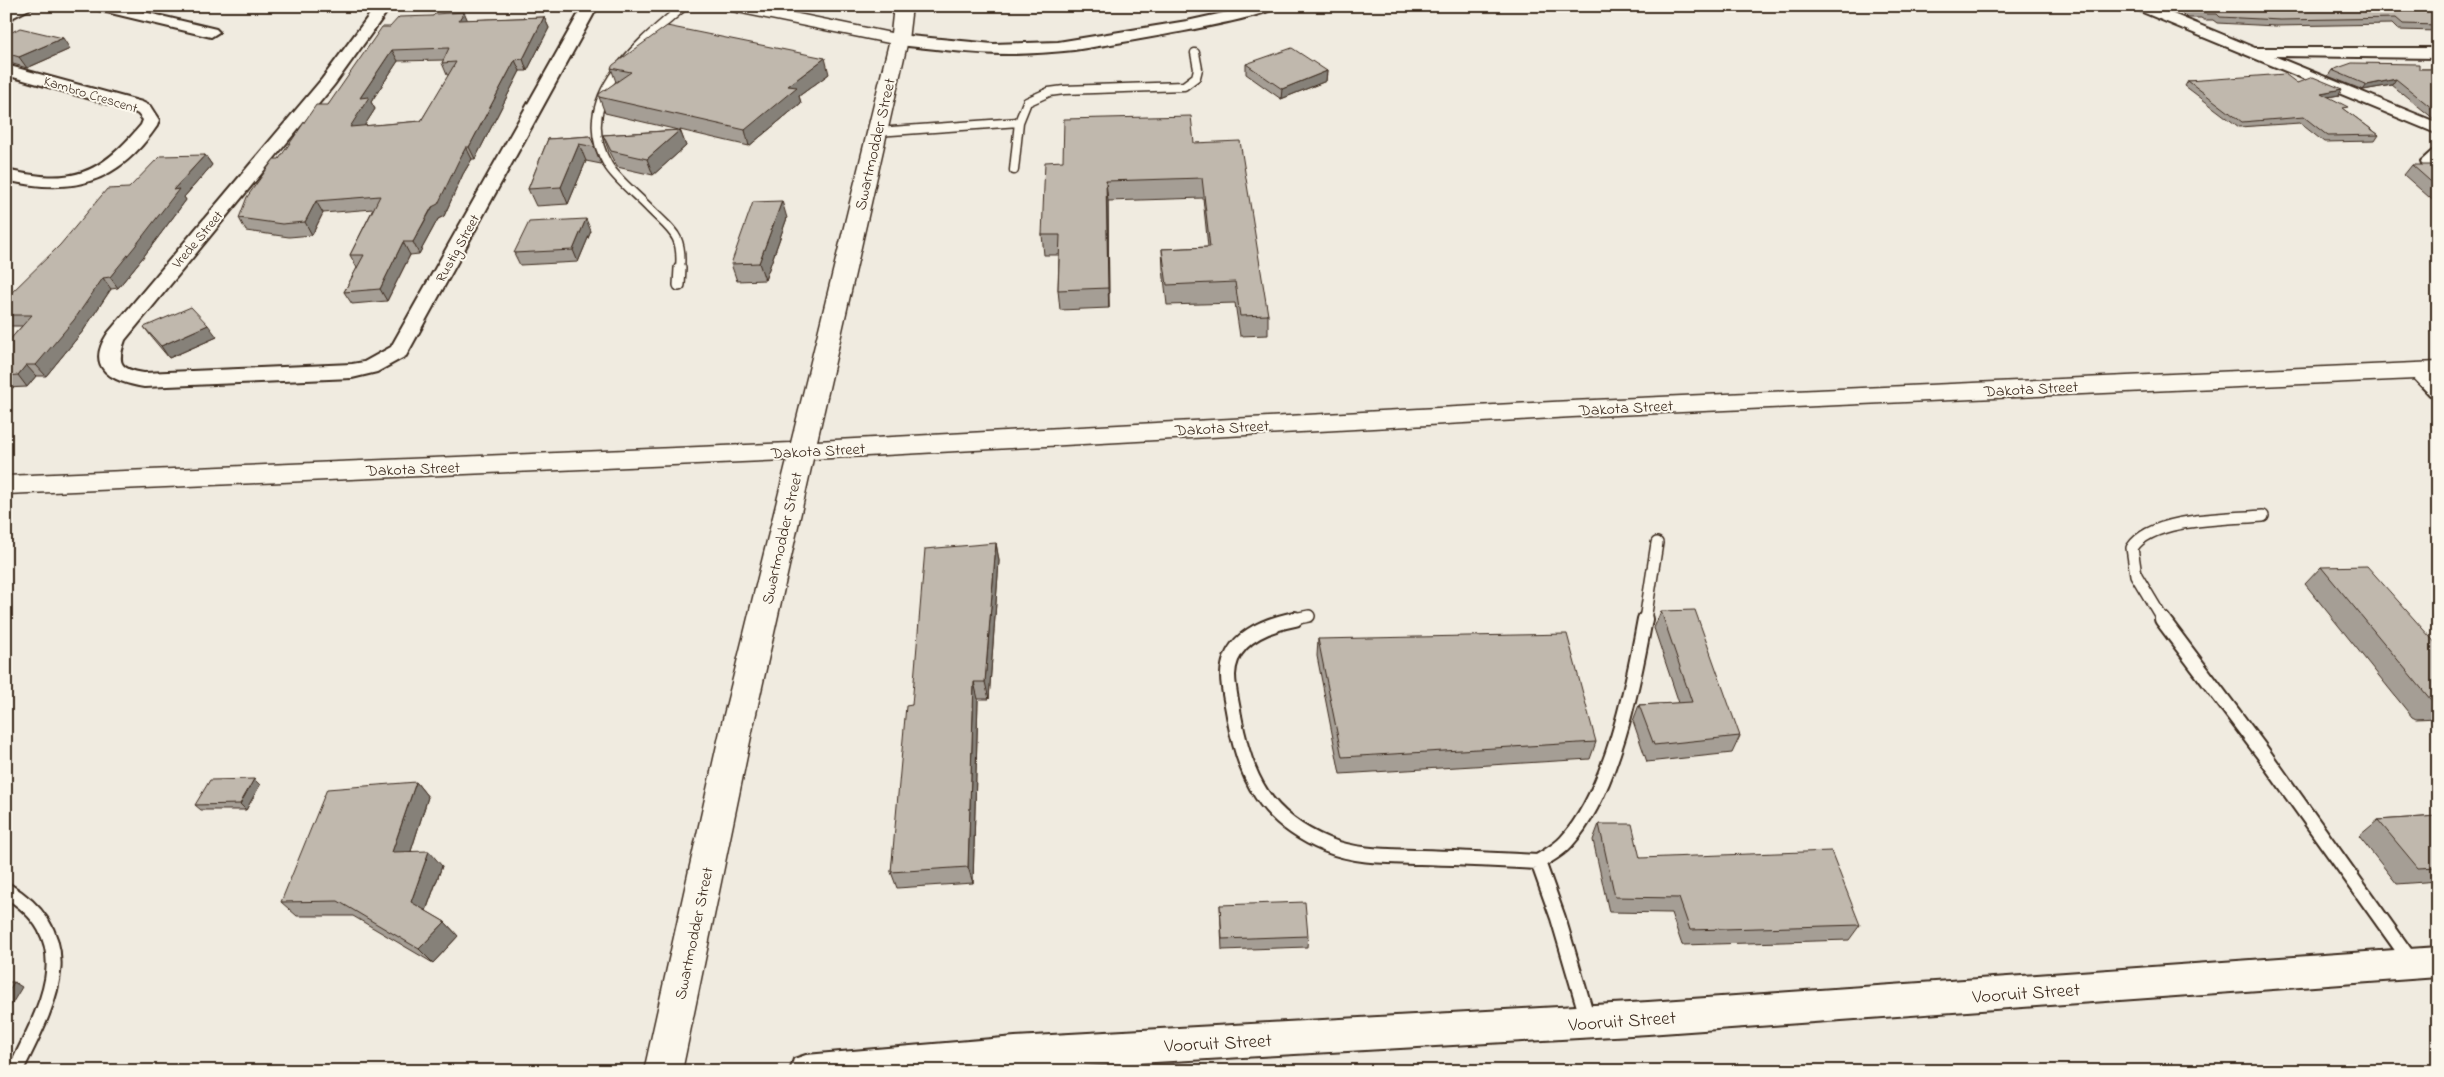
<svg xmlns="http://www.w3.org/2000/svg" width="2444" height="1077" font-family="'Indie Flower',sans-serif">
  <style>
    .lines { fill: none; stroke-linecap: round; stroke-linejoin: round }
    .lane-far2-casing { stroke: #3b2a1e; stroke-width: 11 }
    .lane-far1-casing { stroke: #3b2a1e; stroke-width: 14 }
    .lane-casing { stroke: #3b2a1e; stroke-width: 18 }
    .street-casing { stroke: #3b2a1e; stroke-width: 4 }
    .secondary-casing { stroke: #3b2a1e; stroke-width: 3 }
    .lane-far2 { stroke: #fbf7ec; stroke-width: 8 }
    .lane-far1 { stroke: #fbf7ec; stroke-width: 11 }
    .lane { stroke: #fbf7ec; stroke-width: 14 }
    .street { fill: #fbf7ec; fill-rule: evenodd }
    .secondary { fill: #fbf7ec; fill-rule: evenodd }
    .wall { fill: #a59e95; stroke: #3b2a1e; fill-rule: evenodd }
    .shaded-wall { fill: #868179; stroke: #3b2a1e }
    .building { fill: #c0b8ad; stroke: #3b2a1e; fill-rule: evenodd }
    .labels { text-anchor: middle; stroke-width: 4; stroke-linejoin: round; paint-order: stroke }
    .far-street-label { font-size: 14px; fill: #3b2a1e; stroke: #fbf7ec }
    .street-label { font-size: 16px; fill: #3b2a1e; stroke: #fbf7ec }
    .near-street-label { font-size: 19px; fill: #3b2a1e; stroke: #fbf7ec }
  </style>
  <rect width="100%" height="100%" fill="#f0ebe0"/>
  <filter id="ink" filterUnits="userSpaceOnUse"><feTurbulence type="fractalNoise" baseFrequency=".02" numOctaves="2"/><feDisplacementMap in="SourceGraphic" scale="10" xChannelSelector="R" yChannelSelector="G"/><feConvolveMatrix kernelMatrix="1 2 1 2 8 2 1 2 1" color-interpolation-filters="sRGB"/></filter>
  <g filter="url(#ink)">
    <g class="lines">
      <!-- lane-far2 casing -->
      <g class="lane-far2-casing">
        <path id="lane-far2" d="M877 132 1019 122
          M1014 170 1019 122 1027 102 1049 92 1064 90 1184 86 1196 77 1198 69 1195 53
          M680 269C683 235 673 232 650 209 638 196 616 179 608 165 569 99 639 44 684 6"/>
      </g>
      <!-- lane-far1 casing -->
      <g class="lane-far1-casing">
        <path id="lane-far1" d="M679 285 680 268
          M1289 620 1309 616
          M1645 620 1657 543
          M2163 620 2136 575 2132 548C2152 517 2229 519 2263 516"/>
      </g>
      <!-- lane casing -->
      <g class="lane-casing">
        <path id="lane" d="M1295 619C1265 625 1229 639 1228 675 1228 689 1232 703 1234 716 1245 778 1265 819 1327 845 1356 857 1389 856 1420 857 1460 858 1499 860 1538 862L1558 918 1588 1020
          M2162 619 2262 752 2411 961
          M1538 862C1547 856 1558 851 1566 842 1612 792 1633 685 1645 619
          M6 890C87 939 47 1006 15 1071"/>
      </g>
      <!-- street casing -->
      <g class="street-casing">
        <path id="street" d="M16 6H35L6 21V11Z
          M92 6H119L216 29 219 32 211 37 94 9Z
          M376 6H391L334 85 125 340C117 363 119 369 144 373L352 364 364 362 391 347 583 6H598L406 356 377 372 352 378 144 387C113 382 84 369 108 333L322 79Z
          M1255 6H1278C1268 19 1101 46 1074 50 1053 52 1031 54 1009 54 972 54 936 49 899 45L891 40 899 35 993 44 1058 42 1187 21Z
          M2133 6H2154L2255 48H2438V58L2274 56 2438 123V134L2135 9Z
          M6 65 142 102 150 106 159 120 157 126C118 183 73 196 6 180V170C72 185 98 176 141 125L143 120 138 114 130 110 6 75Z
          M2438 150V180L2426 175 2421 161 2432 151Z
          M2418 365 2425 367 2438 378V397L2430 395 2408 372 2411 367Z
          M2438 947V977L1648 1034 996 1071H790L794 1059 806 1055 1015 1037 1648 1002Z"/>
      </g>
      <!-- secondary casing -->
      <g class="secondary-casing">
        <path id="secondary" d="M724 6H759L891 33 894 6H912L908 40 817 441 1572 401 2438 362V378L1572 417 813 459 753 727 682 1071H644L721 727 787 460 6 494V476L791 443 889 43 732 11 726 10Z"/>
      </g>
      <!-- lane-far2 -->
      <use href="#lane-far2" class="lane-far2"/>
      <!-- lane-far1 -->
      <use href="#lane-far1" class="lane-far1"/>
      <!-- lane -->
      <use href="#lane" class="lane"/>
      <!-- street -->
      <use href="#street" class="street"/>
      <!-- secondary -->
      <use href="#secondary" class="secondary"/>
    </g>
    <!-- wall -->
    <path class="wall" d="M2175 6H2438V31L2398 30 2392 24 2276 26 2217 23 2213 20H2204L2201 18H2187Z
      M464 12 467 20 544 17 549 28 527 71H520L475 159H472L463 174 444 216 438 219 419 254 410 255 387 301 352 304 344 292 357 268 350 255 373 209 323 213 312 235 289 237 246 231 239 218 279 159 328 105 390 27 433 16ZM444 60 442 63 447 75H449L421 121 364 126 375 109 371 102 398 61Z
      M6 35 70 49 27 68 6 62Z
      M1246 64 1327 71 1326 81 1281 99 1246 74Z
      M611 68 829 74 799 96 801 103 749 146 680 130 686 146 653 175 617 167 609 152 603 135 678 130 605 113 599 97 616 82Z
      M2419 69H2438V119H2434L2392 85 2363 90 2328 76 2332 70Z
      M2188 81 2297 83 2339 95 2328 97 2379 135 2375 141 2324 142 2300 123 2239 127 2185 86Z
      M590 136 601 164 586 161 568 204 536 206 528 189 548 139Z
      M1194 143 1268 315V335L1240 336 1235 303 1167 305 1163 269 1162 249 1208 247 1203 198 1108 201 1109 308 1060 310 1058 290 1059 255H1044L1042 235 1063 161Z
      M205 155 212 165 184 197 186 200 144 256 118 288 111 289 83 331 46 376H36L27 387 6 388V344L22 326H6V298L129 188Z
      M2412 165 2438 168V205L2404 175Z
      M787 218 765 280 737 281 731 264Z
      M591 231 578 262 520 265 514 253Z
      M144 327 217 337 169 358 153 339Z
      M996 543 999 561 989 699H978L973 883 897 888 891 872 912 705Z
      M2321 567 2438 646V718L2416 719 2412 717 2305 584Z
      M1661 611 1740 736 1732 753 1647 762 1633 721 1639 705 1679 703 1654 628Z
      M1318 639 1596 742 1590 759 1340 774 1317 656Z
      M416 782 428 797 411 851 442 866 426 911 445 922 458 936 433 963 353 916H297L281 902Z
      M260 785 246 810H201L195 805Z
      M2438 816V881L2397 884 2359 836 2378 820Z
      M1599 824 1640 858 1860 925 1849 940 1682 945 1671 913 1609 912 1593 840Z
      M1220 905 1308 936 1307 947 1222 950Z"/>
    <!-- shaded-wall -->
    <path class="shaded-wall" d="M464 12 469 23 459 20Z
      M544 17 549 28 527 71 523 59Z
      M63 38 70 49 27 68 19 57Z
      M392 50 398 61 371 102 375 109 356 139 350 127 360 98Z
      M825 58 829 74 799 96 801 103 749 146 745 130 788 86Z
      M515 60 520 71 475 159 469 147Z
      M1327 71 1326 81 1281 99 1282 89Z
      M2396 79 2392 85 2363 90 2367 85Z
      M2342 89 2339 95 2317 99 2321 93Z
      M680 130 686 146 653 175 647 159Z
      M579 144 586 161 568 204 561 187Z
      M466 147 472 159 463 174 444 216 438 219 419 254 413 242Z
      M205 155 212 165 184 197 186 200 144 256 118 288 110 277 173 190Z
      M1106 181 1108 201 1109 308 1108 288Z
      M316 201 323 213 312 235 305 222Z
      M782 201 787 218 765 280 759 263Z
      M586 219 591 231 578 262 573 250Z
      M403 242 410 255 387 301 380 289Z
      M103 278 111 289 83 331 46 376 36 365Z
      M208 325 217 337 169 358 161 346Z
      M26 365 36 376 27 387 18 375Z
      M996 543 999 561 989 699 985 682Z
      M974 682 978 699 973 883 968 867Z
      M254 779 260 785 246 810 240 804Z
      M416 782 428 797 406 867 392 852Z
      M429 851 442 866 424 916 411 902Z
      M445 922 458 936 433 963 419 949Z
      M14 982 22 987 7 1012H6V995Z"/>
    <!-- building -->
    <path class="building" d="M2185 6H2438V25L2403 24 2396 18 2280 20 2220 17 2217 14H2207L2205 12H2190Z
      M464 12 459 20 544 17 523 59 515 60 469 147H466L458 162 438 204 432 207 413 242H403L380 289 344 292 364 255H350L380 196 316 201 305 222 282 224 239 218 247 197 274 159H279L316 105H328L382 27H390L399 17 433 16 435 14ZM449 48 442 63 456 62 421 121 350 127 369 97 360 98 392 50Z
      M667 26 825 58 788 86 797 87 745 130 599 97V94L631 72 611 68 613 65Z
      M20 28 63 38 19 57 6 53V35Z
      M1292 48 1327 71 1282 89 1246 64Z
      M2352 63 2419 64V69H2438V113L2396 79 2367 85 2332 70Z
      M2285 74 2297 83 2313 77 2342 89 2321 93 2348 107 2343 108 2379 135 2328 136 2304 117 2242 122 2188 81Z
      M1191 116 1194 143 1240 141 1268 315 1240 316 1235 282 1167 285 1162 249 1210 247 1202 178 1106 181 1108 288 1058 290 1060 235H1042L1045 162 1063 161 1064 119Z
      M680 130 647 159 611 151 603 135Z
      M590 136 595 147 579 144 561 187 528 189 548 139Z
      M205 155 173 190 179 189 136 245 110 277 103 278 74 320 36 365H26L18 375 6 376V344L32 315H6V298L60 245 107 189 129 188 160 156Z
      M2412 165H2431L2438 168V188Z
      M782 201 759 263 731 264 753 202Z
      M586 219 573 250 514 253 529 222Z
      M191 307 208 325 161 346 144 327Z
      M996 543 985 682H974L968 867 891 872 906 706 912 705 925 549Z
      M2367 566 2438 646V702H2435L2431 700 2321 567Z
      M1695 610 1740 736 1654 745 1639 705 1692 702 1661 611Z
      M1567 634 1596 742 1342 757 1318 639Z
      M254 779 240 804 195 805 210 780Z
      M416 782 392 852 429 851 411 902 445 922 419 949 338 901 281 902 327 789Z
      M2438 816V867L2418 868 2378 820Z
      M1599 824H1632L1640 858 1831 851 1860 925 1690 930 1679 898 1615 897Z
      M1305 902 1308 936 1222 939 1220 905Z
      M6 982H14L6 995Z
      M2352 1069 2354 1071H2341Z"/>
  </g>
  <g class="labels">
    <!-- far-street labels -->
    <g class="far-street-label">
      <text transform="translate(91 94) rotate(17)" y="5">Kambro Crescent</text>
      <text transform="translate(197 239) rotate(-50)" y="5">Vrede Street</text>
      <text transform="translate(457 248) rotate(-61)" y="5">Rustig Street</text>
    </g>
    <!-- street labels -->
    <g class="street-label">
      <text transform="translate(874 144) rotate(-77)" y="6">Swartmodder Street</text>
      <text transform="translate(2031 388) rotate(-3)" y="6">Dakota Street</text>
      <text transform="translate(1626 407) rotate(-3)" y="6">Dakota Street</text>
      <text transform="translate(1222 427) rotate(-3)" y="6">Dakota Street</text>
      <text transform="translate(818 450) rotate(-3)" y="6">Dakota Street</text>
      <text transform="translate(413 468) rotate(-2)" y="6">Dakota Street</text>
      <text transform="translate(781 538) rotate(-77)" y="6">Swartmodder Street</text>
      <text transform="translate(693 933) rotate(-78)" y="6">Swartmodder Street</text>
    </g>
    <!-- near-street labels -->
    <g class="near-street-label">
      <text transform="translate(2026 992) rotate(-4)" y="7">Vooruit Street</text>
      <text transform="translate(1622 1020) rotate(-4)" y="7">Vooruit Street</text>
      <text transform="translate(1218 1042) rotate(-3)" y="7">Vooruit Street</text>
    </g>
  </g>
  <!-- margin -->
  <rect width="2444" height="1077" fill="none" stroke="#fbf7ec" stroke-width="25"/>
  <rect x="12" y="12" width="2419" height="1052" fill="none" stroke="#3b2a1e" stroke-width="2" filter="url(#ink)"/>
</svg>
